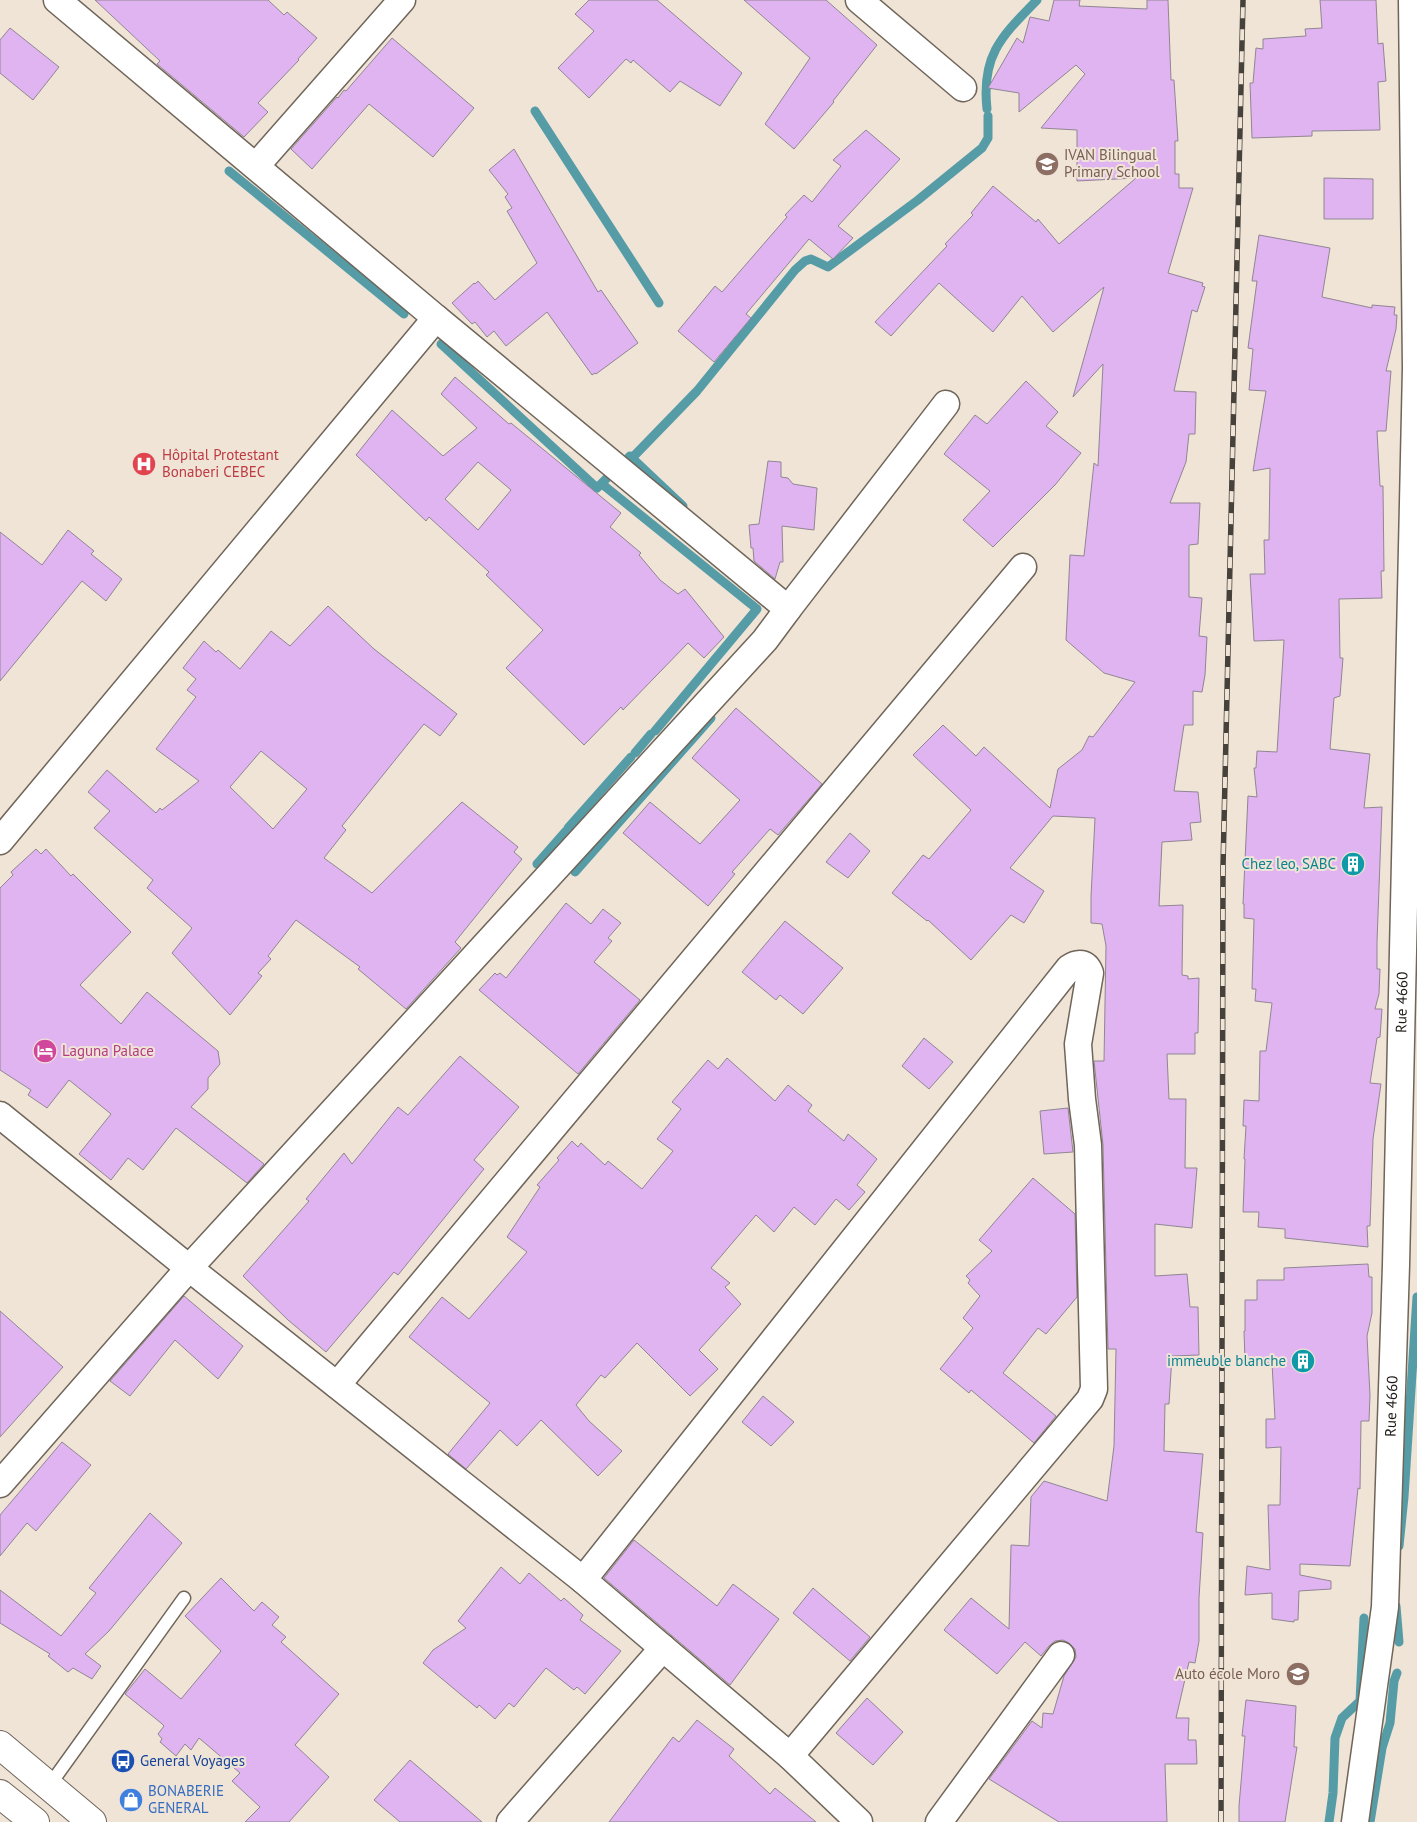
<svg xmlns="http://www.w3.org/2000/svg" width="1417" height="1822" font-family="'PT Sans',sans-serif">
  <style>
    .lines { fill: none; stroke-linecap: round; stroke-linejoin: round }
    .stream { stroke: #569ca6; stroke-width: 9 }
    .building { fill: #e0b3f1; stroke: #908693; fill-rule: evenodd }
    .service-casing { stroke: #6f6559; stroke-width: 15 }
    .minor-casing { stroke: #6f6559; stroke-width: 29 }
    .secondary-casing { stroke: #6f6559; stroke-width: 30 }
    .trunk-casing { stroke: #6f6559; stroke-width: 30 }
    .service { stroke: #fff; stroke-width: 12 }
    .minor { stroke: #fff; stroke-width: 26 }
    .secondary { stroke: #fff; stroke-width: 28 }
    .trunk { stroke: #fff; stroke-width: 28 }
    .rail-casing { stroke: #46413a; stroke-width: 5.5 }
    .rail { stroke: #f0e4d7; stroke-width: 4; stroke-dasharray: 11; stroke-linecap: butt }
    .labels { text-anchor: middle; stroke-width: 4; stroke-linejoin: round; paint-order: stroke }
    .education-label { font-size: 15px; fill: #785e54; stroke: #f0e4d7; text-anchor: start }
    .health-label { font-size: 15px; fill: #be3a42; stroke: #f0e4d7; text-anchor: start }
    .culture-label { font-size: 15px; fill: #0d838f; stroke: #f0e4d7; text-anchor: end }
    .street-label { font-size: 15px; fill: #1f1b16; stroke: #f0e4d7 }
    .hotel-label { font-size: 15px; fill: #b23c85; stroke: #f0e4d7; text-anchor: start }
    .transit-label { font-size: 15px; fill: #164399; stroke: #f0e4d7; text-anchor: start }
    .shop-label { font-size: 15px; fill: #366cbe; stroke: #f0e4d7; text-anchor: start }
  </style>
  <rect width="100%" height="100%" fill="#f0e4d7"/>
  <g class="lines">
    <!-- stream -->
    <path class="stream" d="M987 109C981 55 1002 36 1037 0
      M535 111 659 303
      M229 171 404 314
      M441 344 597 488 615 470
      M633 457 697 391 795 270 805 261 811 259 828 267 918 200 982 148 988 138V116
      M628 458 630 456 683 506
      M602 484 757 609 655 731
      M635 753 651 734
      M568 828 631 757
      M537 864 566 831
      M575 872 711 718
      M1399 1546 1404 1497 1417 1297
      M1396 1606 1399 1642
      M1329 1822 1333 1793 1335 1738 1342 1718 1360 1701 1364 1618
      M1370 1822 1382 1748 1390 1723 1394 1681 1397 1673"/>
  </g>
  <!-- building -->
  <path class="building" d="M95 0H268L284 15 287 12 317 38 298 59 299 60 258 103 268 112 244 137 157 64 160 61Z
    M589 0H657L742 73 720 106 680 81 670 92 633 60 631 63 626 59 589 98 558 68 594 31 575 14Z
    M744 0H826L877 45 833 101 834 102 794 149 765 124 810 58Z
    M1054 0H1080L1079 6 1147 9V0H1168L1171 80H1174L1178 141H1175V174H1179V188H1193L1168 273 1203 283 1202 286 1205 287 1197 312 1192 310 1174 391 1196 392 1195 434H1189L1186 462 1170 503H1200L1198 544 1189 545V597L1202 598 1199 636 1207 637 1205 675 1202 692 1193 691V725H1184L1174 791 1198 792 1201 822 1190 823 1192 840 1162 842 1159 906 1183 905 1182 975 1188 976V979L1199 978 1198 1033H1195V1054H1167L1169 1099H1186L1185 1168H1197L1192 1228 1155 1224V1276L1187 1274 1190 1307H1198L1199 1355 1172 1356 1169 1404H1165L1164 1451 1203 1454 1196 1532 1203 1533 1199 1598V1641L1195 1663 1189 1662 1176 1718H1189L1188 1740H1196L1197 1764H1165L1167 1822H1059L989 1779 1032 1721 1042 1728 1043 1713 1053 1714 1064 1676 1076 1657 1075 1649 1069 1643 1063 1640 1055 1641 1049 1646 1041 1656 1025 1642 997 1674 944 1630 971 1598 1009 1629 1011 1545 1029 1546 1031 1497 1044 1481 1107 1501 1114 1446 1116 1349H1108L1103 1145 1094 1061H1104L1106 946 1102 924 1091 923V896L1095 818 1053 816 1010 868 1044 891 1024 923 1011 915 971 960 928 920 927 921 892 893 923 855 929 859 971 810 913 755 943 725 976 756 984 747 1050 808 1058 769 1082 750 1089 736 1093 737 1135 682 1104 673 1066 640 1070 555 1084 556 1094 463 1098 466 1103 364 1073 397 1104 287 1053 332 1022 296 993 332 939 283 891 336 875 322 947 246 945 244 973 215 971 213 993 186 1036 222 1038 219 1059 244 1136 178 1077 181V130L1041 128 1085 74 1076 65 1019 112V93L988 88 1017 38 1023 43 1030 17 1049 21Z
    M1320 0H1376L1378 44 1383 43 1386 81 1378 82 1380 130 1312 131V136L1252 138 1250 83H1253L1256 48 1263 49V39L1306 36 1305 29 1322 28Z
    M10 28 59 67 33 100 0 73V40Z
    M392 38 474 108 433 157 369 104 312 169 291 149 337 97 338 98 344 90 346 91Z
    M866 130 900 159 838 226 853 238 833 259 809 239 746 314 751 318 714 362 678 331 715 286 722 292 787 217 785 215 804 195 812 202 841 166 833 160Z
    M514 149 598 292 601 290 638 343 596 374 595 373 592 375 547 312 506 346 494 331 487 337 475 322 472 324 452 303 474 283 475 284 478 281 495 300 537 263 507 211 512 208 505 197 508 194 489 170Z
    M1324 178 1373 179V219H1324Z
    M1259 235 1330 248 1322 297 1372 308V305L1395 307 1394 315H1397L1396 329 1386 371H1391L1386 431H1377L1380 486H1383L1384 571H1381L1382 598 1339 599 1340 658H1343L1340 696 1334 698 1330 749 1370 754 1364 808 1382 807 1377 942V969H1380L1379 994 1375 1009H1382L1380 1037 1377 1038 1370 1083 1381 1084 1373 1139 1370 1226H1367L1368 1247 1285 1238V1229L1258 1227 1259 1212H1243L1245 1159H1244L1246 1126H1243L1244 1100 1259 1101 1260 1051H1266L1272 1003 1255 1001 1256 989H1252L1254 919 1244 918V904H1243L1248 796 1257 797 1254 768H1256L1257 751 1277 752 1284 640 1254 641 1250 574H1265L1264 540H1269L1270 468 1253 471 1266 391 1249 390 1253 349 1248 348 1257 281H1252Z
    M455 377 509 424 511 423 621 513 610 527 641 553 639 555 660 580 678 594 685 589 724 637 704 658 688 643 623 710 621 707 584 745 506 668 543 630 486 575 489 572 429 517 426 521 356 455 392 410 443 456 477 428 441 394ZM478 462 511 490 478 530 445 499Z
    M1026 381 1058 412 1046 426 1081 453 1055 485 993 547 963 520 990 491 944 454 975 415 987 424Z
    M768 461 781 462V477L788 478 793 484 817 488 814 530 782 526 783 562H780L775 579 754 561 753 548H751L749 525 759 524Z
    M68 530 94 551 91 554 122 579 106 601 82 581 0 681V532L42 565Z
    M328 606 374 649 457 714 440 736 424 724 342 826 346 830 324 858 372 893 462 802 518 847 514 852 522 859 455 942 461 948 406 1009 358 969 360 967 296 920 268 956 271 959 258 973 262 976 230 1015 172 953 192 928 147 888 153 880 94 828 110 811 88 792 107 770 156 813 160 808 162 810 199 781 156 749 196 697 187 690 196 679 183 668 204 641 216 652 218 650 240 669 271 631 290 646ZM261 751 307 789 273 829 230 787Z
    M736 708 822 784 778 835 770 829 732 872 735 874 708 906 623 833 650 802 700 844 740 800 692 758Z
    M850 833 870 851 848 878 826 862Z
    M36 849 41 854 46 849 71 876 73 874 131 932 80 985 121 1024 147 992 218 1051 220 1064 208 1078V1089L191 1107 264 1164 247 1183 176 1128 143 1170 128 1158 111 1180 79 1154 111 1114 69 1080 47 1108 28 1095 31 1090 0 1070V888L13 875 11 872Z
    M566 903 591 924 603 909 621 923 608 938 612 941 594 962 640 1000 578 1074 479 990 495 973 497 975 500 973 506 978Z
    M785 921 843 968 803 1014 780 995 776 1000 742 972Z
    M924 1038 953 1062 929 1089 902 1066Z
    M460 1056 519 1107 474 1160 484 1169 398 1275 394 1272 326 1352 288 1320 243 1276 309 1201 306 1199 344 1153 352 1164 398 1107 408 1115Z
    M727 1058 775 1101 788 1085 812 1105 808 1111 844 1141 848 1134 877 1159 857 1185 865 1192 849 1210 836 1199 815 1225 794 1207 774 1232 756 1215 711 1268 730 1283 725 1287 741 1304 699 1350 718 1369 690 1396 637 1343 605 1378 601 1375 576 1405 589 1421 622 1451 598 1476 541 1420 517 1446 500 1430 466 1469 448 1454 490 1403 409 1337 442 1297 469 1319 527 1252 507 1237 540 1187 537 1185 559 1160 557 1158 572 1141 578 1147 581 1143 605 1165 608 1161 642 1189 673 1151 657 1139 681 1109 672 1102 708 1060 718 1069Z
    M1068 1108 1073 1152 1044 1154 1040 1111Z
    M1033 1178 1075 1214 1077 1297 1046 1334 1038 1328 1003 1373 1056 1416 1034 1443 971 1390 969 1393 940 1369 973 1328 963 1318 980 1296 968 1283 970 1280 966 1276 992 1251 979 1240Z
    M1368 1264 1369 1277H1372V1313L1367 1336 1370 1395 1369 1421H1361L1360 1489 1358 1488 1350 1566 1300 1564V1575L1331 1581V1589L1299 1591 1298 1620H1294V1622L1272 1619V1593L1245 1595 1247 1566 1270 1570 1268 1505H1280L1281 1447 1266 1448V1419H1275L1272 1363 1245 1361 1244 1331H1245V1300H1257V1280H1284V1268Z
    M184 1296 243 1346 218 1379 175 1340 130 1396 110 1381Z
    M0 1311 63 1367 0 1437Z
    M763 1396 794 1422 771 1446 742 1422Z
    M62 1442 91 1465 36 1531 27 1523 0 1556V1515Z
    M150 1513 182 1543 109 1631 85 1654 101 1666 92 1679 73 1668 68 1672 48 1656 50 1654 0 1623V1590L61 1636 96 1593 89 1588Z
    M634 1540 717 1606 733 1584 779 1619 730 1685 604 1578Z
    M501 1567 520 1584 529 1573 561 1601 564 1598 583 1615 580 1620 621 1651 585 1694 577 1687 574 1690 546 1668 514 1707 509 1703 495 1719 479 1705 477 1708 423 1663 433 1650 466 1628 458 1621Z
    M221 1578 254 1611 262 1602 279 1617 272 1625 286 1637 281 1642 339 1694 295 1745 329 1777 289 1822H245L260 1807 232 1781 240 1773 199 1738 191 1750 185 1744 176 1756 160 1742 162 1739 158 1734 164 1726 161 1723 125 1694 145 1669 181 1699 221 1651 185 1616Z
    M813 1588 870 1637 850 1661 793 1613Z
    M867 1698 903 1732 873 1765 836 1733Z
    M1246 1700 1296 1706 1294 1747H1297L1285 1822H1239V1806L1245 1736H1242Z
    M697 1720 734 1749 729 1756 770 1794 775 1788 816 1822H609L673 1737 679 1742Z
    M410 1760 482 1822H400L374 1800Z"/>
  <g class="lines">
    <!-- service casing -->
    <g class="service-casing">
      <path id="service" d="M49 1786 184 1598"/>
    </g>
    <!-- minor casing -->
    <g class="minor-casing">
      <g id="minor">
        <path d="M859 0 963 88"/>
        <path d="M256 166 402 0"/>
        <path d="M788 609 946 404"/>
        <path d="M0 841 436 318 57 0"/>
        <path d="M0 1115 189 1268 583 1580 790 1756 859 1822"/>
        <path d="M337 1385 1023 567"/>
        <path d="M0 1484 189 1268 765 640 788 609 436 318"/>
        <path d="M583 1580 1069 968C1078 962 1086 962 1090 973L1078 1044 1082 1099 1088 1145 1094 1389 1090 1399 790 1756"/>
        <path d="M510 1822 663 1648"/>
        <path d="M939 1822 1061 1655"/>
        <path id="s1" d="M1355 1822 1385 1607 1396 1265 1416 368 1412 0"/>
      </g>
    </g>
    <!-- secondary casing -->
    <g class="secondary-casing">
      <path id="secondary" d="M0 1745 92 1822"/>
    </g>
    <!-- trunk casing -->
    <g class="trunk-casing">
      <path id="trunk" d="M0 1794 35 1822"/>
    </g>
    <!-- service -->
    <use href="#service" class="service"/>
    <!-- minor -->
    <use href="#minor" class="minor"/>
    <!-- secondary -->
    <use href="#secondary" class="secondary"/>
    <!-- trunk -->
    <use href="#trunk" class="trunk"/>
    <!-- rail casing -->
    <g class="rail-casing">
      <path id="rail" d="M1221 1822 1223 867 1243 0"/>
    </g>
    <!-- rail -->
    <use href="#rail" class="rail"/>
  </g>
  <!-- icons -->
  <defs>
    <g id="school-disc" transform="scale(1.25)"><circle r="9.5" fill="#8d6e63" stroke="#f0e4d7"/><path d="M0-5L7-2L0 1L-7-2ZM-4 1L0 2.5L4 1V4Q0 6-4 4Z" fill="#fff"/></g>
    <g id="hospital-disc" transform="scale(1.25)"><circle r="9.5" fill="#e0444e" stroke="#f0e4d7"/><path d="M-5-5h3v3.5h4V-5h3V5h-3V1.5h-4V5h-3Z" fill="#fff"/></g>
    <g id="building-disc" transform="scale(1.25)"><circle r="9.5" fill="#0f9aa8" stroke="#f0e4d7"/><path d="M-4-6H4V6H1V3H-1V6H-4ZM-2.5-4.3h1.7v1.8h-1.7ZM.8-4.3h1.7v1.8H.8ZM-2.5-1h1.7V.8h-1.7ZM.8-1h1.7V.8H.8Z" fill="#fff"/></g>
    <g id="hotel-disc" transform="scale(1.25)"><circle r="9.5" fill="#d1479c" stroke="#f0e4d7"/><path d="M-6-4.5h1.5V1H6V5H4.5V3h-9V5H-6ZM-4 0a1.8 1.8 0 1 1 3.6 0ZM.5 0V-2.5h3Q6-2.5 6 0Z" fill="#fff"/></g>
    <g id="bus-disc" transform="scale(1.25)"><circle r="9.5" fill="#1a4fb4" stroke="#f0e4d7"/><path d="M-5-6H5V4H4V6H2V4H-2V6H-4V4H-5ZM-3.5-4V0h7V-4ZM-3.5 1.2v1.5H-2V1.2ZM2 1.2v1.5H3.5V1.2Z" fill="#fff"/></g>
    <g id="shop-disc" transform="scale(1.25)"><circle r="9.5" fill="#3f7fe0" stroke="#f0e4d7"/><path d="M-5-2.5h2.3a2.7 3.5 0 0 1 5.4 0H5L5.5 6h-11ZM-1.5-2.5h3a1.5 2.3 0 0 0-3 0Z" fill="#fff"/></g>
  </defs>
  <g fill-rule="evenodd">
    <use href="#school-disc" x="1047" y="164"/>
    <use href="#hospital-disc" x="144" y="464"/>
    <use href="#building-disc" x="1353" y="864"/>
    <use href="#hotel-disc" x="45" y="1051"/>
    <use href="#building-disc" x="1303" y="1361"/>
    <use href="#school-disc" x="1298" y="1674"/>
    <use href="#bus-disc" x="123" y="1761"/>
    <use href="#shop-disc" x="131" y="1800"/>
  </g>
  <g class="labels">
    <!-- education labels -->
    <g class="education-label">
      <text x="1064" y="160">IVAN Bilingual<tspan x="1064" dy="17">Primary School</tspan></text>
      <text x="1280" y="1679" text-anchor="end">Auto école Moro</text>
    </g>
    <!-- health labels -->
    <g class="health-label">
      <text x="162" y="460">Hôpital Protestant<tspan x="162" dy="17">Bonaberi CEBEC</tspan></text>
    </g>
    <!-- culture labels -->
    <g class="culture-label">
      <text x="1336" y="869">Chez leo, SABC</text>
      <text x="1286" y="1366">immeuble blanche</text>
    </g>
    <!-- street labels -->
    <g class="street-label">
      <text dy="5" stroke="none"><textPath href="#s1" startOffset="822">Rue 4660</textPath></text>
      <text dy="5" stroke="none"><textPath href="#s1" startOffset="418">Rue 4660</textPath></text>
    </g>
    <!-- hotel labels -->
    <g class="hotel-label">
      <text x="62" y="1056">Laguna Palace</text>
    </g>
    <!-- transit labels -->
    <g class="transit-label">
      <text x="140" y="1766">General Voyages</text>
    </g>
    <!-- shop labels -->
    <g class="shop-label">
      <text x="148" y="1796">BONABERIE<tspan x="148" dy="17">GENERAL</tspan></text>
    </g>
  </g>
</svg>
